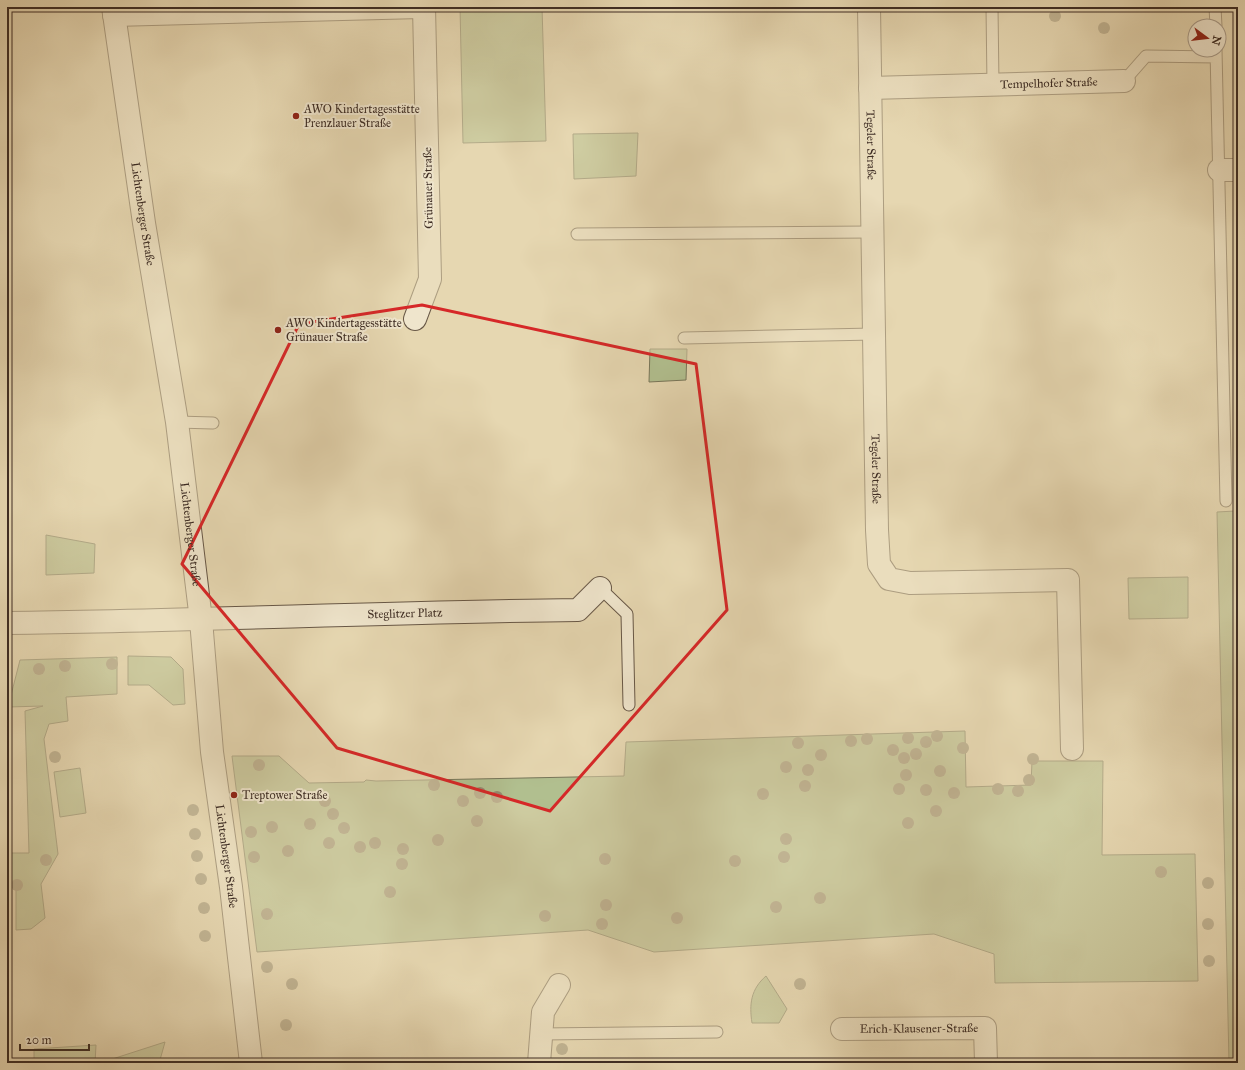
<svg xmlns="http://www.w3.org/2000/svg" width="1245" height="1070" font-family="'IM FELL Great Primer',serif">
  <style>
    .green { fill: #b1bf8f; stroke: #78765a }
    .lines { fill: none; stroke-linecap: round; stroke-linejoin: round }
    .lane-casing { stroke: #685847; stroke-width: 13 }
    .street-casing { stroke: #685847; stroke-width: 24 }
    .lane { stroke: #efe5cc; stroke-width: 11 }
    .street { stroke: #efe5cc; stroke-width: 22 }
    .tree { fill: #96896f }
    .marked { fill: none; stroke: #d62828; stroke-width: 3; stroke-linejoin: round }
    .poi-dot { fill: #8f2418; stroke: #efe5cc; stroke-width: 1.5 }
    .labels { text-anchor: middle; stroke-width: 4; stroke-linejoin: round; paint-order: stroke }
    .street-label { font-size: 12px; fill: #3e2d24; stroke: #efe5cc }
    .poi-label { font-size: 12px; fill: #3e2d24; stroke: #efe5cc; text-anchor: start }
  </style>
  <rect width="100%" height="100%" fill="#e6d7b1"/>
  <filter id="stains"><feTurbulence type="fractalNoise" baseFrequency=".005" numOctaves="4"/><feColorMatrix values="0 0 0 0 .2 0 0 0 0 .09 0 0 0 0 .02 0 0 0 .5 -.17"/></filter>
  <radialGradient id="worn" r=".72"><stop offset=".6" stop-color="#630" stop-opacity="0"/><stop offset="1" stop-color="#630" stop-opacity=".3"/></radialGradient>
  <!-- green -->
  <path class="green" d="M460 7H542L546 141 463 143Z
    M638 133 636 176 574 179 573 134Z
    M650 349H687L686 380 649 382Z
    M1235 511 1238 634V1063H1229L1217 512Z
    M46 535 95 544 94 573 46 575Z
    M1188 577V618L1129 619 1128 578Z
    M128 656 171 657 183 669 185 704 173 705 149 685H128Z
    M117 657V694L66 697 68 721 49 724 44 739 58 854 41 884 45 918 31 929 16 930V887L8 879 10 853H29L25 711 43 706 8 707 20 660Z
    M965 731 966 787 1031 785 1032 761H1103L1102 855 1195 854 1198 981 995 983 994 954 934 934 654 952 588 930 257 952 232 756H279L309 783 364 782 366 780 376 781 624 776 626 742Z
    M80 768 86 813 60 817 54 772Z
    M766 976 787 1009 779 1023H752C749 1004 751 989 766 976Z
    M165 1042 160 1060 103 1063V1062Z
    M96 1045 95 1063H34V1049Z"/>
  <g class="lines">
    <!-- lane casing -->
    <g class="lane-casing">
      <path id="lane" d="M992 7 993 85
        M1215 7 1216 26
        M1216 50 1226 501
        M1124 81 1146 56 1216 57
        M577 234 872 232
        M684 338 874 334
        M177 422 213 423
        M600 588 627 614 629 705
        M541 1034 717 1032"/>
    </g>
    <!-- street casing -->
    <g class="street-casing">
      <g id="street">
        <path id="s1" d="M113 7 144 223 177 422 201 620 212 752 231 887 251 1063"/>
        <path id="s2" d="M869 7 877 530 879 564 889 579 910 583 1068 580 1072 749"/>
        <path d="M114 15 421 7"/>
        <path id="s3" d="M870 88 1124 81"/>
        <path d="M1219 170H1238"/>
        <path d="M415 319 430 279 424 7"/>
        <path id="s4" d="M7 623C197 621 388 612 578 610L600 588"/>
        <path id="s5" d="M842 1029 985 1028 986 1063"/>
        <path d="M539 1063 543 1012 559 985"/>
      </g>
    </g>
    <!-- lane -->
    <use href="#lane" class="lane"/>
    <!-- street -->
    <use href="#street" class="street"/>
  </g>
  <!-- trees -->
  <g class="tree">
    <circle cx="1055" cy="16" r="6"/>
    <circle cx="1104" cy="28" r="6"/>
    <circle cx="112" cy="664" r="6"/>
    <circle cx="65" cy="666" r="6"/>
    <circle cx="39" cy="669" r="6"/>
    <circle cx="937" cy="736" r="6"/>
    <circle cx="908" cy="738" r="6"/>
    <circle cx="867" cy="739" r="6"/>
    <circle cx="851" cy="741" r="6"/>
    <circle cx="926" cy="742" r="6"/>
    <circle cx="798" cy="743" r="6"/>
    <circle cx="963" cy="748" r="6"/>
    <circle cx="893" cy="750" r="6"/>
    <circle cx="916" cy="754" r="6"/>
    <circle cx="821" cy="755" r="6"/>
    <circle cx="55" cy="757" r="6"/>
    <circle cx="904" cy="758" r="6"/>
    <circle cx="1033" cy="759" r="6"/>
    <circle cx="259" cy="765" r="6"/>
    <circle cx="786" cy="767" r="6"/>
    <circle cx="808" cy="770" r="6"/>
    <circle cx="940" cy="771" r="6"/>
    <circle cx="906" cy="775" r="6"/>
    <circle cx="1029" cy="780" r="6"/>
    <circle cx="434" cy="785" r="6"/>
    <circle cx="805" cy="786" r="6"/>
    <circle cx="899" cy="789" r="6"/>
    <circle cx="998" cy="789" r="6"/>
    <circle cx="926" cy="790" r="6"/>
    <circle cx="1018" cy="791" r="6"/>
    <circle cx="480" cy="793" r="6"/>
    <circle cx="954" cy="793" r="6"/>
    <circle cx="763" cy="794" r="6"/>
    <circle cx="497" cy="797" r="6"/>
    <circle cx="325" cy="801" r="6"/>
    <circle cx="463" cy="801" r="6"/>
    <circle cx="193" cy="810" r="6"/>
    <circle cx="936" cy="811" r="6"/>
    <circle cx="333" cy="814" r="6"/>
    <circle cx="477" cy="821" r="6"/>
    <circle cx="908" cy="823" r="6"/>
    <circle cx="310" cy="824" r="6"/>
    <circle cx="272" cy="827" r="6"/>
    <circle cx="344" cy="828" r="6"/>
    <circle cx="251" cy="832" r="6"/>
    <circle cx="195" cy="834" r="6"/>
    <circle cx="786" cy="839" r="6"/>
    <circle cx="438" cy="840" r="6"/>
    <circle cx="329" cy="843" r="6"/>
    <circle cx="375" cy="843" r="6"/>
    <circle cx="360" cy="847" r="6"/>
    <circle cx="403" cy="849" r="6"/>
    <circle cx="288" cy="851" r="6"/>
    <circle cx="197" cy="856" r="6"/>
    <circle cx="254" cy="857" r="6"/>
    <circle cx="784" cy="857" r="6"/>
    <circle cx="605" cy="859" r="6"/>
    <circle cx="46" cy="860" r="6"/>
    <circle cx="735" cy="861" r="6"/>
    <circle cx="402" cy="864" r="6"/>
    <circle cx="1161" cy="872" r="6"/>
    <circle cx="201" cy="879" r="6"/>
    <circle cx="1208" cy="883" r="6"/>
    <circle cx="17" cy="885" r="6"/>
    <circle cx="390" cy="892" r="6"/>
    <circle cx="820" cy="898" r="6"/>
    <circle cx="606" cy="905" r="6"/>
    <circle cx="776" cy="907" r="6"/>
    <circle cx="204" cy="908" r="6"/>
    <circle cx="267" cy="914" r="6"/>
    <circle cx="545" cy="916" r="6"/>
    <circle cx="677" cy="918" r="6"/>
    <circle cx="602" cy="924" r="6"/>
    <circle cx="1208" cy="924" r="6"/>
    <circle cx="205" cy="936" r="6"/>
    <circle cx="1209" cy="961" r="6"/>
    <circle cx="267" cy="967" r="6"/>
    <circle cx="292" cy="984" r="6"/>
    <circle cx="800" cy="984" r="6"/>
    <circle cx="286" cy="1025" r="6"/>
    <circle cx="562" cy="1049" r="6"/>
  </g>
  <!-- marked area -->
  <path d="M0 0H1245V1070H0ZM422 305 696 364 727 610 550 811 337 748 182 564 299 324Z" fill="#e6d7b1" fill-opacity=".55" fill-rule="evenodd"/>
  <path class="marked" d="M422 305 696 364 727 610 550 811 337 748 182 564 299 324Z"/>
  <!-- markers -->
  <g class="poi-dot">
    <circle cx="296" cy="116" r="4"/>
    <circle cx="278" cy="330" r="4"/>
    <circle cx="234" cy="795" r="4"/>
  </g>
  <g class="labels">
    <!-- street labels -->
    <g class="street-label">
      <text dy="4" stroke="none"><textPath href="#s3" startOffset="179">Tempelhofer Straße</textPath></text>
      <text dy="4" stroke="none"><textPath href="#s2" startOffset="138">Tegeler Straße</textPath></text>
      <text transform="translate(428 188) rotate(-91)" y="4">Grünauer Straße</text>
      <text dy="4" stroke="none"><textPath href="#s1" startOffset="209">Lichtenberger Straße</textPath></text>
      <text dy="4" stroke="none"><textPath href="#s2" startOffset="462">Tegeler Straße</textPath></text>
      <text dy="4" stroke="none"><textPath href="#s1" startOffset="533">Lichtenberger Straße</textPath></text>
      <text dy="4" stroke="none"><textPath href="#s4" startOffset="398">Steglitzer Platz</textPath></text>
      <text dy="4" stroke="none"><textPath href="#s1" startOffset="857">Lichtenberger Straße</textPath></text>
      <text dy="4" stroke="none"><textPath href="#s5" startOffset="77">Erich-Klausener-Straße</textPath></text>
    </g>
    <!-- poi labels -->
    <g class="poi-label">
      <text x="304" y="113">AWO Kindertagesstätte<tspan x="304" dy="14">Prenzlauer Straße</tspan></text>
      <text x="286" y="327">AWO Kindertagesstätte<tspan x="286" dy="14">Grünauer Straße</tspan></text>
      <text x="242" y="799">Treptower Straße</text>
    </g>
  </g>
  <!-- margin -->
  <rect width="1245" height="1070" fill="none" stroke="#e6d7b1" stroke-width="24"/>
  <rect x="8" y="8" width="1229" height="1054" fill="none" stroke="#3e2d24" stroke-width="2"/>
  <rect x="12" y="12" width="1221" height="1046" fill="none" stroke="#3e2d24"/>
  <!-- north arrow -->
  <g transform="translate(1207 38) rotate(105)"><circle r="19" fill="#efe5cc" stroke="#a89b89"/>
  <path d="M0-3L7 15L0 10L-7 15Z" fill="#8f2418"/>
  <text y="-6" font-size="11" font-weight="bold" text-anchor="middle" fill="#3e2d24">N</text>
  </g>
  <!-- scale -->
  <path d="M20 1044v6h69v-6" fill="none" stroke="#3e2d24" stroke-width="2"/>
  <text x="26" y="1044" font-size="12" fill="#3e2d24" stroke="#efe5cc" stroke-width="3" paint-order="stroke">20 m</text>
  <rect width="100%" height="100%" filter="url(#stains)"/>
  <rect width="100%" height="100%" fill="url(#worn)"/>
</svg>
